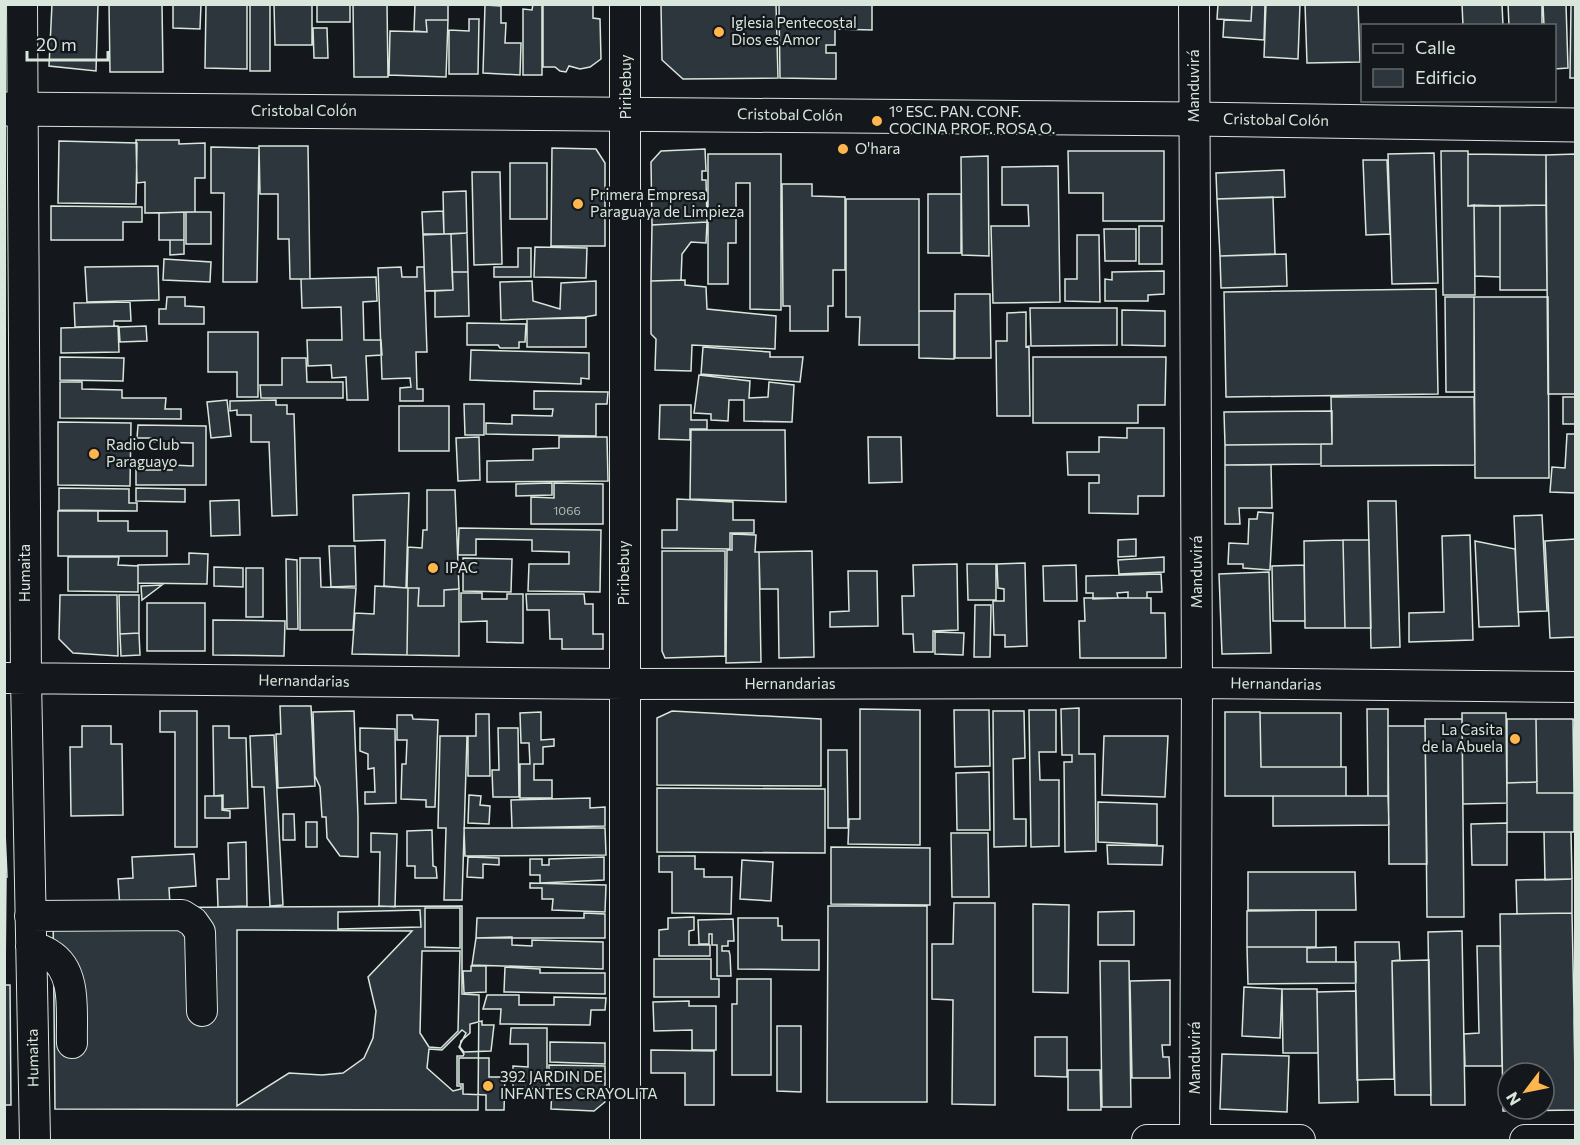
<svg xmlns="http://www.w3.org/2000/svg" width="1580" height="1145" font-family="Commissioner,sans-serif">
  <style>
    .building { fill: #2c363c; stroke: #d8e6dc; stroke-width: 1.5; fill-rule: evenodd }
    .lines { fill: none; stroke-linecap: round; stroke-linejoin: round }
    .minor-casing { stroke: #d8e6dc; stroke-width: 32 }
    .major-casing { stroke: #d8e6dc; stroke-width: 35 }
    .minor { stroke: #14181c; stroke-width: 30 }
    .major { stroke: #14181c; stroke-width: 33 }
    .poi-dot { fill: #ffb74d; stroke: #14181c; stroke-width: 2 }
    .labels { text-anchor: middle; stroke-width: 4.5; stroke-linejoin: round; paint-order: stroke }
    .number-label { font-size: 12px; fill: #adbab4 }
    .poi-label { font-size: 15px; fill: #d8e6dc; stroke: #14181c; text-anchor: start }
    .street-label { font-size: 15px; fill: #d8e6dc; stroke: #14181c }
  </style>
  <rect width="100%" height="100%" fill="#14181c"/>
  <!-- building -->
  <path class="building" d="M52 4H98L96 71 49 66Z
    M109 4H162L163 72H110Z
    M173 4H201L200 29 173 28Z
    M206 4H247V69L205 68Z
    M250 4H270V71H250Z
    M274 4H312V45H275Z
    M317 4H350V22H317Z
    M353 4H387L388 77H354Z
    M415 4H448V20H426L427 32 414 31Z
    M533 4H542V75H523V9L532 10Z
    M543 4H596L593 6V18L600 19 601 59 590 67 580 69 569 66 566 72 560 71 555 67H543Z
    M661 4H776L778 78 683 79 662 60Z
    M779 4H872V30L835 29V45H826V53H836V79L780 78Z
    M1218 4H1252L1251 21 1217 19Z
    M1252 4H1265L1264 40 1223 37 1224 20 1251 21Z
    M1266 4H1300L1298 59 1264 57Z
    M1305 4H1358L1360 62 1307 63Z
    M1462 4H1502L1503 26H1463Z
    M1508 4H1542V26H1509Z
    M1543 4H1566L1568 68 1554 69V26H1544Z
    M1571 4H1576V78H1570Z
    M485 5 501 6V23H506L505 43H521L520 75 483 73Z
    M469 19H479L478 74H449V30L469 31Z
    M426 20H448L446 77 389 75 390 31 427 32Z
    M313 28H327L328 58H314Z
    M136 140H179V144L205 143V178H195V212L145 213V182L137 183Z
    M59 141 137 143 136 204 58 203Z
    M259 146H308L310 279H290L289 239H278V194H260Z
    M211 147 259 148 257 282H223L224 193H211Z
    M552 148 596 149 605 163V246H551Z
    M705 149 706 171H702V180H706L707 222 652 225 651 162 661 151Z
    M1068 151H1164V221H1103V193H1069Z
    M1441 151H1468V206L1474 205 1475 295H1443Z
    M1434 153 1438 283 1392 284 1388 154Z
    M708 154H781V310L750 309V183H736V243H728V284H708Z
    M1468 154 1546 155V205L1468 206Z
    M1576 154V394H1548L1546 155Z
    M988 156 989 256 962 255 961 157Z
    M1363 160H1387L1390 234 1366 235Z
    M510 163H547V219H510Z
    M1058 166 1060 302 993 303 991 226H1029L1028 205H1002V167Z
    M1284 170 1285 197 1217 199 1216 173Z
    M472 172H500L502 264 474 265Z
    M782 184H812V196L845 197V270H833V306H828V331H790V306H783Z
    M466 191 467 233 444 234 443 192Z
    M928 194H961V253H928Z
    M1273 197 1275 254 1220 256 1217 199Z
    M846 199H919V345H859L860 317H846Z
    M1474 205 1500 206V277L1475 276Z
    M1546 205 1547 290H1500V206Z
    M51 206 142 207V222H123V240H51Z
    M443 211 444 234 423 235 422 212Z
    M184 212V240H159V213Z
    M186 212H211V244H186Z
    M707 222 706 243 691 242 682 254 681 280 651 281 652 225Z
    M1139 226H1162V264H1139Z
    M1104 229H1136V261H1105Z
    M467 233 468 272H452L451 234Z
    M423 234H451L453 290 425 291Z
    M1077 235H1099L1100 302 1065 301V279H1077Z
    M170 240H184V254L170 255Z
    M535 247 587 248 586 278 534 277Z
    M518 248H531V277H494V267H518Z
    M1286 254 1287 286 1221 288 1220 256Z
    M164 259 211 262 210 282 163 280Z
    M158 266 159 300 87 302 85 267Z
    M401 267 402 277H417V267H424L427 352H416L417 389H423V401H400V388L411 387 410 378 382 379 378 268Z
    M1164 271V294L1148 295V301H1105V279L1112 280V272Z
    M452 272H468L469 316 435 317V291L453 290Z
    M376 277 377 301 363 302 364 340H381L382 355 366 356 368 400H347L346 377 332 378 331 365 308 366 307 340H342L341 307 302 308 301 279Z
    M685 280V285L706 287 707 309 776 316 775 349 692 345 691 371 655 370 656 339 651 334V281Z
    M532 281 533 301 560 309 561 283 596 281V315L585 317 501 320 500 282Z
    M1436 289 1438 394 1226 397 1224 292Z
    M955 294H990L991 358H955Z
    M167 297H185V306L204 307V324H159V309H166Z
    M1445 297H1474V392H1446Z
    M1474 297H1548L1549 478H1475Z
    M130 302 131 321H114V326L75 327 74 303Z
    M1030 308H1117V345L1031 346Z
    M1122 310 1165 311V346L1122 345Z
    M919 311H954V359L919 358Z
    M1026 312V347L1029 346 1030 416H997L996 341H1007V313Z
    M586 318V347H527V319Z
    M467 323 526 324 525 342H519V348H500L498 345H467Z
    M118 326 119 352 61 353V328Z
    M146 326 147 341 120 342 119 327Z
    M208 332H258V397H237V372H208Z
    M703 347 770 352V357H803L800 382 701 374Z
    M471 350 589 353V379L581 378V384L470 380Z
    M60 357 124 358 123 381 60 380Z
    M1033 357H1166L1165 405H1138V423H1033Z
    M282 358H306L307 382H343V398H261L260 385H282Z
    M699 375 750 381 749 398 768 397 769 382 794 385 792 422 744 421V400H729L728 421 711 420V414L694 413Z
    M60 382H82V389L122 390V398H166L165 409H181V419L60 418Z
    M534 391 608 392 607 404H596V436L486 434V423L512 424V415L552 416 553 409H534Z
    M1331 397H1474L1475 465 1321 466V444H1332Z
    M1563 397H1576V424H1563Z
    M227 400 231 436 211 438 207 402Z
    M276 400V405H287V414H294L297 515 272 516 269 442H251V415H237V410L230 411V401Z
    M464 404H484V435H465Z
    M660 405H691V420H707V429H690V440L659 439Z
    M399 406H449V451H399Z
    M1332 411V444L1225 445 1224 412Z
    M58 422 131 423 130 486 58 485Z
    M138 425 206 426V485H136V470H172V465L193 466V443L154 442V438H137Z
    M1127 428H1164V496H1138V514L1089 513V483H1099V475H1068L1067 452H1099V437L1127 438Z
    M691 430H785L786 502 690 499Z
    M1567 434H1576V493L1550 492 1552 467 1565 468Z
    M479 437 480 480 458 481 456 438Z
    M559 437H607L608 481 487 482V461L533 460V449L559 448Z
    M868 437H901L902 482 869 483Z
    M1321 444V464L1225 465V445Z
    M1225 465H1271L1272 508H1239L1240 524H1225Z
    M552 483V495L516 496V484Z
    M554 483 603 484V524H531V497L554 498Z
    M59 488 129 489V503H137V511L59 510Z
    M136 488 185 489V502L136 501Z
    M427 490H455L459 589 444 590V606H418L419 588H407L408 547 422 548 423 530H427Z
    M409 493 406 588 384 586 385 540 354 541 353 495Z
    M677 499 733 502V520H754V533H730V549L662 548V530H677Z
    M239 500 240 535 211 536 210 501Z
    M1368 501H1396L1400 647 1371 648Z
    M58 511H98V521H128V531H167V556H58Z
    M1258 512 1273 513 1270 570 1243 568V564H1228L1229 543 1248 544 1249 519H1257Z
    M1542 515 1547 611 1518 612 1514 516Z
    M459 528 601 530 600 592 528 591 529 564H569V552L532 551V540L476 539V555H458Z
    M732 534 756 535 755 552H759L761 662 726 663 727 550H732Z
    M1470 535 1473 640 1409 642V613L1444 612 1442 536Z
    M1136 539V556L1118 557V540Z
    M1576 539V637L1550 638 1545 541Z
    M1343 540 1345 628H1305L1304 541Z
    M1343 540H1369L1371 628H1345Z
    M1475 541 1515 549 1519 626 1479 627Z
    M329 546H355L356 586 331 587Z
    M662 551H725V656L665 658 662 651Z
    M812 551 814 657 779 658 778 589H760L759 552Z
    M189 553 208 554 207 584 138 583V565L189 564Z
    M68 557H119L118 565 138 566V592L68 591Z
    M1164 557V572L1119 574 1118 560Z
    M300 558H320L321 587 356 588 353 630H300Z
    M463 558 512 559 511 592 463 591Z
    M286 559 297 560 298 629H287Z
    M1025 563 1027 646 1005 647V635H994L993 601H1004V589L998 588 997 564Z
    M957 564 958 630 933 631V652H914L913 634H903L902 596H914L913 565Z
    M967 564H996V600H968Z
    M1076 565 1077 601H1044L1043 566Z
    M1304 565 1305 621H1273L1272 566Z
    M214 567 243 568V587L214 586Z
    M246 568H263V617H246Z
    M848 571H877L878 626 830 627V612L849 611Z
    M1269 572 1271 653 1222 654 1219 574Z
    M1161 574 1162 592H1147V598H1128V592L1117 593 1118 598 1093 599V593H1086V576Z
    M162 585 142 600 141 586Z
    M375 586 408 588 407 655 352 654 355 613 374 614Z
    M408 588H419L418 606H444V590L459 589V656L407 655Z
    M461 593H482V599H507V594H523V643L487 642V621L461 622Z
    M526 594H584L585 604H593V634H603V649H562V639H550L549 610H527Z
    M60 595H117L118 656 73 653 59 639Z
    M119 595H139V633L120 634Z
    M1084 598H1151V613H1165L1166 658H1080L1079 621H1085Z
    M147 603H205V651H147Z
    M975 605H991L990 657H974Z
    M213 620 285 621 284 656 213 655Z
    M935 632 964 633 963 655 935 654Z
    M139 633 140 655 121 656 120 634Z
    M280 706H311L315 786 278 788 276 734H281Z
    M1079 708V754H1095L1096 851 1065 852 1064 762H1072V755H1062L1061 709Z
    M860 709 920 710V845L848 844 849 819H860Z
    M1367 709H1388V796H1368Z
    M954 710H989L990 766 955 767Z
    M1029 710H1056V752H1039L1040 780H1059V846L1031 847Z
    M160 711H197V847H175V732H160Z
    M354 711 358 817V857L340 856 327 838 326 817H322L320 787 315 776 313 712Z
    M672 711 821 719V786L657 785V718Z
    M993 711H1024L1025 758 1013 759 1014 819H1026V846L994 847Z
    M541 712V740L554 739V746L543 747V764H534V780H552V798H520V764H530L529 743H521L520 713Z
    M1225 712H1260L1261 767H1346V796H1225Z
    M1260 713H1341V767H1261Z
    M1462 713H1506L1507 803 1463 804Z
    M476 714H489L490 776H468V736H476Z
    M397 715H412L413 719 438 720 435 807H426V800L401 799 402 764H406L407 740H397Z
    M1425 719H1462L1464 917H1427Z
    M1507 719H1536L1537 782 1507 783Z
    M1536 719H1573L1574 793H1537Z
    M1573 720H1576V764H1574Z
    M82 726H111V744H122L123 815 71 816 70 747H82Z
    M213 726H229V738H246L248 808 223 809V795L214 796Z
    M1388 726H1425L1427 864H1389Z
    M360 728 395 729 396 803 365 804V792H375L374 768 368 769V754L360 751Z
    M498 728H518L519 797H493L492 770H499Z
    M274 735 283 905 270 906 264 787H252L250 736Z
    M440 736H467L462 900H444L446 828H438Z
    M1104 736H1168L1165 797 1102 795Z
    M828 750H847L848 828H828Z
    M989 772 990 830H957L956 773Z
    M1537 782V793H1574V832H1507V783Z
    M657 788 825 789V853L657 852Z
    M469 795 481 796 480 805 490 806 489 824 468 823Z
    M205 796H222V810L230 811V818H205Z
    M1273 796H1388L1389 825 1273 826Z
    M590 798V808L605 807V826L512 828 511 800Z
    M1098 802 1157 804V845L1098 842Z
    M283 814H294L295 840H283Z
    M306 822H317V847H306Z
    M1507 823V865H1472L1471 824Z
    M464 828H605L606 855 465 856Z
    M432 830 433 866 436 867 437 878H415V866H407V831Z
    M4 832H5L7 877H4Z
    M1544 832H1571L1572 879 1545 880Z
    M371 833 397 834 395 907 379 906 380 852H371Z
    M951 833H988L989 897H952Z
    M246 842 247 906 218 907 217 879H229L228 843Z
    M1107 845 1163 846 1162 865 1108 864Z
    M831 847 930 848V905L831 904Z
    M194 854 196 886 169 888 170 905 120 908 118 879 133 878 132 857Z
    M659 856H695V869H704V877H732L731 914 672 913V872H659Z
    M468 857 499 858V865L483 864V878L467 877Z
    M604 857V880L540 883V875H530V859H542V865H549V859Z
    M742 860 773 862 771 901 740 899Z
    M1248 872H1355L1356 910H1248Z
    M4 878H6L5 978H4Z
    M1572 879V913L1517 914 1516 880Z
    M530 883 606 885 605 912 552 910 553 899H542V888H530Z
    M954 903H995V1105L952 1104 953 1000 932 999V944H953Z
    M1033 904 1069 905 1068 993 1033 992Z
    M462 906V994L479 995 478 1110 55 1109 53 908Z
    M828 906H927V1102H827Z
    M425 908H460V948L425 947Z
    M420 910 421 927 338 929V912Z
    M1316 910V947H1247V911Z
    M1134 911V945H1098V912Z
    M584 913 605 914V938H476L477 918H584Z
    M1572 913 1576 1110 1503 1111 1500 914ZM1508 1073H1544V1109H1508Z
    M694 917V930L689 931V945H710V956H659V930L668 929V918Z
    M738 918H778V926H782V940H819V970L738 969Z
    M733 919 734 941H728V946H722V951H729L730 955 731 976H717V945H712V934H709V944H699L698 920Z
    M237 930 412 931 368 977 376 1011 373 1038 364 1058 343 1073 322 1075 289 1073 237 1106Z
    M1462 931 1465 1105H1431L1428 932Z
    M512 937V945L532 946V940L603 942V969L472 965 476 938Z
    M1355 942H1399L1400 960 1392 961 1394 1079 1357 1080Z
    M1477 946H1500L1502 1066H1465L1464 1034 1479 1033Z
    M1247 947H1307V962H1356V983L1248 984Z
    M1336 947V962H1307V948Z
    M422 951H460L458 1031 441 1048 429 1047 420 1033Z
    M654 959H711V979H719V997H654Z
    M1429 960 1431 1095H1395L1392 961Z
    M1100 961H1129L1131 1107H1102Z
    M471 966H486V992L464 993 463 971H471Z
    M505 967 540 969V973H605V994L504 992Z
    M737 979H771V1075H732V1004H737Z
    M1170 980V1045H1162L1163 1057H1169L1170 1078H1132L1130 981Z
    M1574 980H1576V1022H1574Z
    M4 985H10L11 1105H4Z
    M1244 987 1282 989 1280 1038 1242 1036Z
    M1282 989H1317L1318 1053H1283Z
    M1356 991 1358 1102 1319 1103 1317 992Z
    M487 995H519V1005H554V997L606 998 605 1010H591L590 1025 500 1024 501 1009H483Z
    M689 1001V1006H716V1050H692V1030L654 1031 653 1002Z
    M482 1021V1025H494L491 1051 464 1052 460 1047 461 1041 470 1033V1024Z
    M1574 1022H1576V1076H1575Z
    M777 1026H801V1092L777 1091Z
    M511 1028H547V1089L513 1088V1066L528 1067V1044H510Z
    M462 1030 466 1033 459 1047 464 1054 463 1056H457V1086H461V1089L453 1091 427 1068 429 1049 442 1050Z
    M1035 1037H1067V1077L1035 1076Z
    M550 1042 605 1043V1064L550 1062Z
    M651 1050 714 1051V1105H685V1073H651Z
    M1222 1054 1289 1056 1287 1112 1220 1109Z
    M459 1058H489V1077H505L504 1110H486V1095L463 1094V1084H459Z
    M549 1065 605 1066V1102L594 1111 551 1109 552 1087 549 1088Z
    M1068 1070H1100L1101 1110H1068Z"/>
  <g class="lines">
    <!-- minor casing -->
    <g class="minor-casing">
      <path id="minor" d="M22 4 26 678 35 1140
        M1194 4 1197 683 1195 1140
        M4 678 624 684 1197 683 1576 687
        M30 916 182 915 193 922 200 932 202 1011
        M31 946C37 949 44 950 49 954 78 971 71 1014 72 1043
        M625 1140V4
        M1147 1140H1300
        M1525 1140H1576"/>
    </g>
    <!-- major casing -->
    <g class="major-casing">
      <path id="major" d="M4 109 1194 119 1576 125"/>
    </g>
    <!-- minor -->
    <use href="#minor" class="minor"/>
    <!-- major -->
    <use href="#major" class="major"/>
  </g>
  <!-- markers -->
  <g class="poi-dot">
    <circle cx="719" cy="32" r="6"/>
    <circle cx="877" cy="121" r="6"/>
    <circle cx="843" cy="149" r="6"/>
    <circle cx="578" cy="204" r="6"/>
    <circle cx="94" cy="454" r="6"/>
    <circle cx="433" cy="568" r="6"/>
    <circle cx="1515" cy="739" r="6"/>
    <circle cx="488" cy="1086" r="6"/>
  </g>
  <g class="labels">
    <!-- number labels -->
    <g class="number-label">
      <text x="567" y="515">1066</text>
    </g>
    <!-- poi labels -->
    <g class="poi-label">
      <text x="731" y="28">Iglesia Pentecostal<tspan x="731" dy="17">Dios es Amor</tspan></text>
      <text x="889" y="117">1° ESC. PAN. CONF.<tspan x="889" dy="17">COCINA PROF. ROSA O.</tspan></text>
      <text x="855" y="154">O'hara</text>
      <text x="590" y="200">Primera Empresa<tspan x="590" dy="17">Paraguaya de Limpieza</tspan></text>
      <text x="106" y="450">Radio Club<tspan x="106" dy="17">Paraguayo</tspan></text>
      <text x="445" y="573">IPAC</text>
      <text x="1503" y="735" text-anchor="end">La Casita<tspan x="1503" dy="17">de la Abuela</tspan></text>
      <text x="500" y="1082">392 JARDIN DE<tspan x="500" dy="17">INFANTES CRAYOLITA</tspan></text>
    </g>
    <!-- street labels -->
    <g class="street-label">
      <text transform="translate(1194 86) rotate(-90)" y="5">Manduvirá</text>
      <text transform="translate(626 87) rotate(-90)" y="5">Piribebuy</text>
      <text x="304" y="116">Cristobal Colón</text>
      <text transform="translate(790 115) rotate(1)" y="5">Cristobal Colón</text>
      <text transform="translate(1276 120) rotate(1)" y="5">Cristobal Colón</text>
      <text transform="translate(1197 572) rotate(-90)" y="5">Manduvirá</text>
      <text transform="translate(25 573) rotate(-90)" y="5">Humaita</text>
      <text transform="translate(624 573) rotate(-90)" y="5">Piribebuy</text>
      <text transform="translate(304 681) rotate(1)" y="5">Hernandarias</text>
      <text x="790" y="689">Hernandarias</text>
      <text transform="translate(1276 684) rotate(1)" y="5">Hernandarias</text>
      <text transform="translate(33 1058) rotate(-91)" y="5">Humaita</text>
      <text transform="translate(1195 1058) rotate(-90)" y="5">Manduvirá</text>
    </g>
  </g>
  <!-- border -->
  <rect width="1580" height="1145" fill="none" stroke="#d8e6dc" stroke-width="12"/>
  <!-- legend -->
  <rect x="1361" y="24" width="195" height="78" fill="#14181c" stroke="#626a69" stroke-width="1.5"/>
  <rect x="1373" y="44" width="30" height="9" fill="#14181c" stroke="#626a69" stroke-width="1.5"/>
  <text x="1415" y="54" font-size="18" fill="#d8e6dc">Calle</text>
  <rect x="1373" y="69" width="30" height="18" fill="#2c363c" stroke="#626a69" stroke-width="1.5"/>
  <text x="1415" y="84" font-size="18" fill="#d8e6dc">Edificio</text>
  <!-- north arrow -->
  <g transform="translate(1526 1091) rotate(238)"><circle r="28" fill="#14181c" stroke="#626a69" stroke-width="1.5"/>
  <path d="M0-4.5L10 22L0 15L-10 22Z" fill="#ffb74d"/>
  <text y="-9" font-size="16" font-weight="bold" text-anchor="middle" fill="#d8e6dc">N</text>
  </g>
  <!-- scale -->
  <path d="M27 51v9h81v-9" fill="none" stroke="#d8e6dc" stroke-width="3"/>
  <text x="36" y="51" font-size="18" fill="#d8e6dc" stroke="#14181c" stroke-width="4.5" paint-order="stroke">20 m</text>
</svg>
